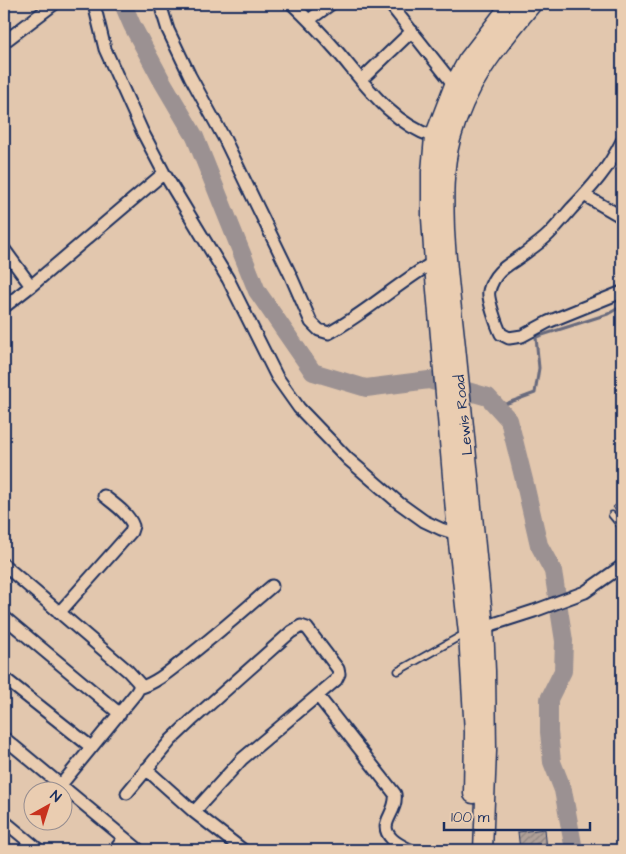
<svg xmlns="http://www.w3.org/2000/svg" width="626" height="854" font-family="'Architects Daughter',sans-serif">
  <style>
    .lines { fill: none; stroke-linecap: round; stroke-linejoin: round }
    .stream { stroke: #686a7d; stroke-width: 3 }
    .river { stroke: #9b9192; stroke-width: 18 }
    .building { fill: url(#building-hatch); stroke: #1b2f5e }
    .service-casing { stroke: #1b2f5e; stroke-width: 9 }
    .minor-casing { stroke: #1b2f5e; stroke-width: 15 }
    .primary-casing { stroke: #1b2f5e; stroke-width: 21 }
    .service { stroke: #eacdb1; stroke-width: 5.5 }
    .minor { stroke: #eacdb1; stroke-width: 11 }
    .primary { stroke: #eacdb1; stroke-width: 18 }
    .labels { text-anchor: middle; stroke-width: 4; stroke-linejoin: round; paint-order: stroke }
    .street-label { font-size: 15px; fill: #1b2f5e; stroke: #eacdb1 }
  </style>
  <defs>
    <pattern id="building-hatch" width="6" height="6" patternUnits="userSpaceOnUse" patternTransform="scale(1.25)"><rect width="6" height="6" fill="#b0a199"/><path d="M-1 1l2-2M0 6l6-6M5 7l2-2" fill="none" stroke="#8e8480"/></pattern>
  </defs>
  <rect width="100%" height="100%" fill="#e2c7ae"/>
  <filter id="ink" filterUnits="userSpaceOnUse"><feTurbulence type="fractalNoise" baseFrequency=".02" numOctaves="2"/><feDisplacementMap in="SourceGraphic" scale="10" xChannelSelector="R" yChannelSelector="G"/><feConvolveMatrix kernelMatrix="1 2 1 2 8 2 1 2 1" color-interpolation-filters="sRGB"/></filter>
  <g filter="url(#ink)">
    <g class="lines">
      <!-- stream -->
      <path class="stream" d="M497 407 535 393 539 368 536 337 608 314 622 306"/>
      <!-- river -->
      <path class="river" d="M123 4 132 25 162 81 195 137 257 291 313 372 366 388 429 380 488 397 509 420 525 484 539 545 553 571 564 641 563 671 549 699V732L552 762 563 790 574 850"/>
    </g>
    <!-- building -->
    <path class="building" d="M622 500V519L613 507Z
      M545 829 547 850H520L518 832Z"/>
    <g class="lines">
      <!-- service casing -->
      <g class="service-casing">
        <path id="service" d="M612 515 622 527
          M398 671 466 633"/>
      </g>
      <!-- minor casing -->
      <g class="minor-casing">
        <path id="minor" d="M94 4 105 49 142 131 164 173 228 279 277 377 299 408 348 459 399 503 424 521 441 529 457 534
          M160 4 168 30 190 76 225 140 290 274 311 322 319 330 329 333C366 313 398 283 434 262
          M292 4C308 19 323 35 337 51 365 84 391 123 434 137
          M390 4 454 85
          M309 20 331 4
          M4 42 54 4
          M361 80 412 31
          M622 141C608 169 593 186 572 208 564 217 557 226 549 234 543 240 535 246 528 251 512 264 495 268 489 291 487 298 497 326 501 334L509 338 522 336 548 322 622 292
          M584 195 622 217
          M4 249 31 286
          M4 307 31 286 164 173
          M4 565 128 671 139 683V688L136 693 60 786
          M59 613 131 532 133 526C129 514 114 504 104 496
          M4 617 120 714
          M478 629 534 611 585 592 622 566
          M4 678 91 747
          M139 688C156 683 171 670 185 659 215 636 243 611 272 586
          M318 696 395 794C398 814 376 823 392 839 397 844 404 847 410 850
          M4 738 139 850
          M146 769 194 812 243 850
          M127 793 171 740 191 721 291 632 301 626 307 628 338 669 339 674 336 680 242 759 194 812
          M4 821 39 850
          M115 850 124 838"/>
      </g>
      <!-- primary casing -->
      <g class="primary-casing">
        <path id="primary" d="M473 794 474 732 470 667 468 633 457 534 435 278 431 218V172L434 137 454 85 467 61 511 4
          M483 850 487 751 486 671 484 626C474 533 465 440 456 347 452 308 447 269 445 230 444 200 443 169 451 139 466 84 496 47 532 4"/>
      </g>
      <!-- service -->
      <use href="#service" class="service"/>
      <!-- minor -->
      <use href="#minor" class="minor"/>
      <!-- primary -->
      <use href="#primary" class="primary"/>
    </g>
  </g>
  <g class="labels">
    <!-- street labels -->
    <g class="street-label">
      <text transform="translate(463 415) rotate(-96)" y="5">Lewis Road</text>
    </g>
  </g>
  <!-- margin -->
  <rect width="626" height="854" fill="none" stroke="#eacdb1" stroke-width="20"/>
  <rect x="10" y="10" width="606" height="834" fill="none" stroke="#1b2f5e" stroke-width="2" filter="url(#ink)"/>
  <!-- north arrow -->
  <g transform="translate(48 806) rotate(39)"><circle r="24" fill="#eacdb1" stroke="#978e90"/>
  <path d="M0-4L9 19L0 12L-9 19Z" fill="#c8321e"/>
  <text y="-8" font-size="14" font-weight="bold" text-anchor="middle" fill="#1b2f5e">N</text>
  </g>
  <!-- scale -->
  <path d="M444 822v8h146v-8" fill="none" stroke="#1b2f5e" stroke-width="2.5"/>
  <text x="451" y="822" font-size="15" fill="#1b2f5e" stroke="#eacdb1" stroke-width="4" paint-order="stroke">100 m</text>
</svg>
